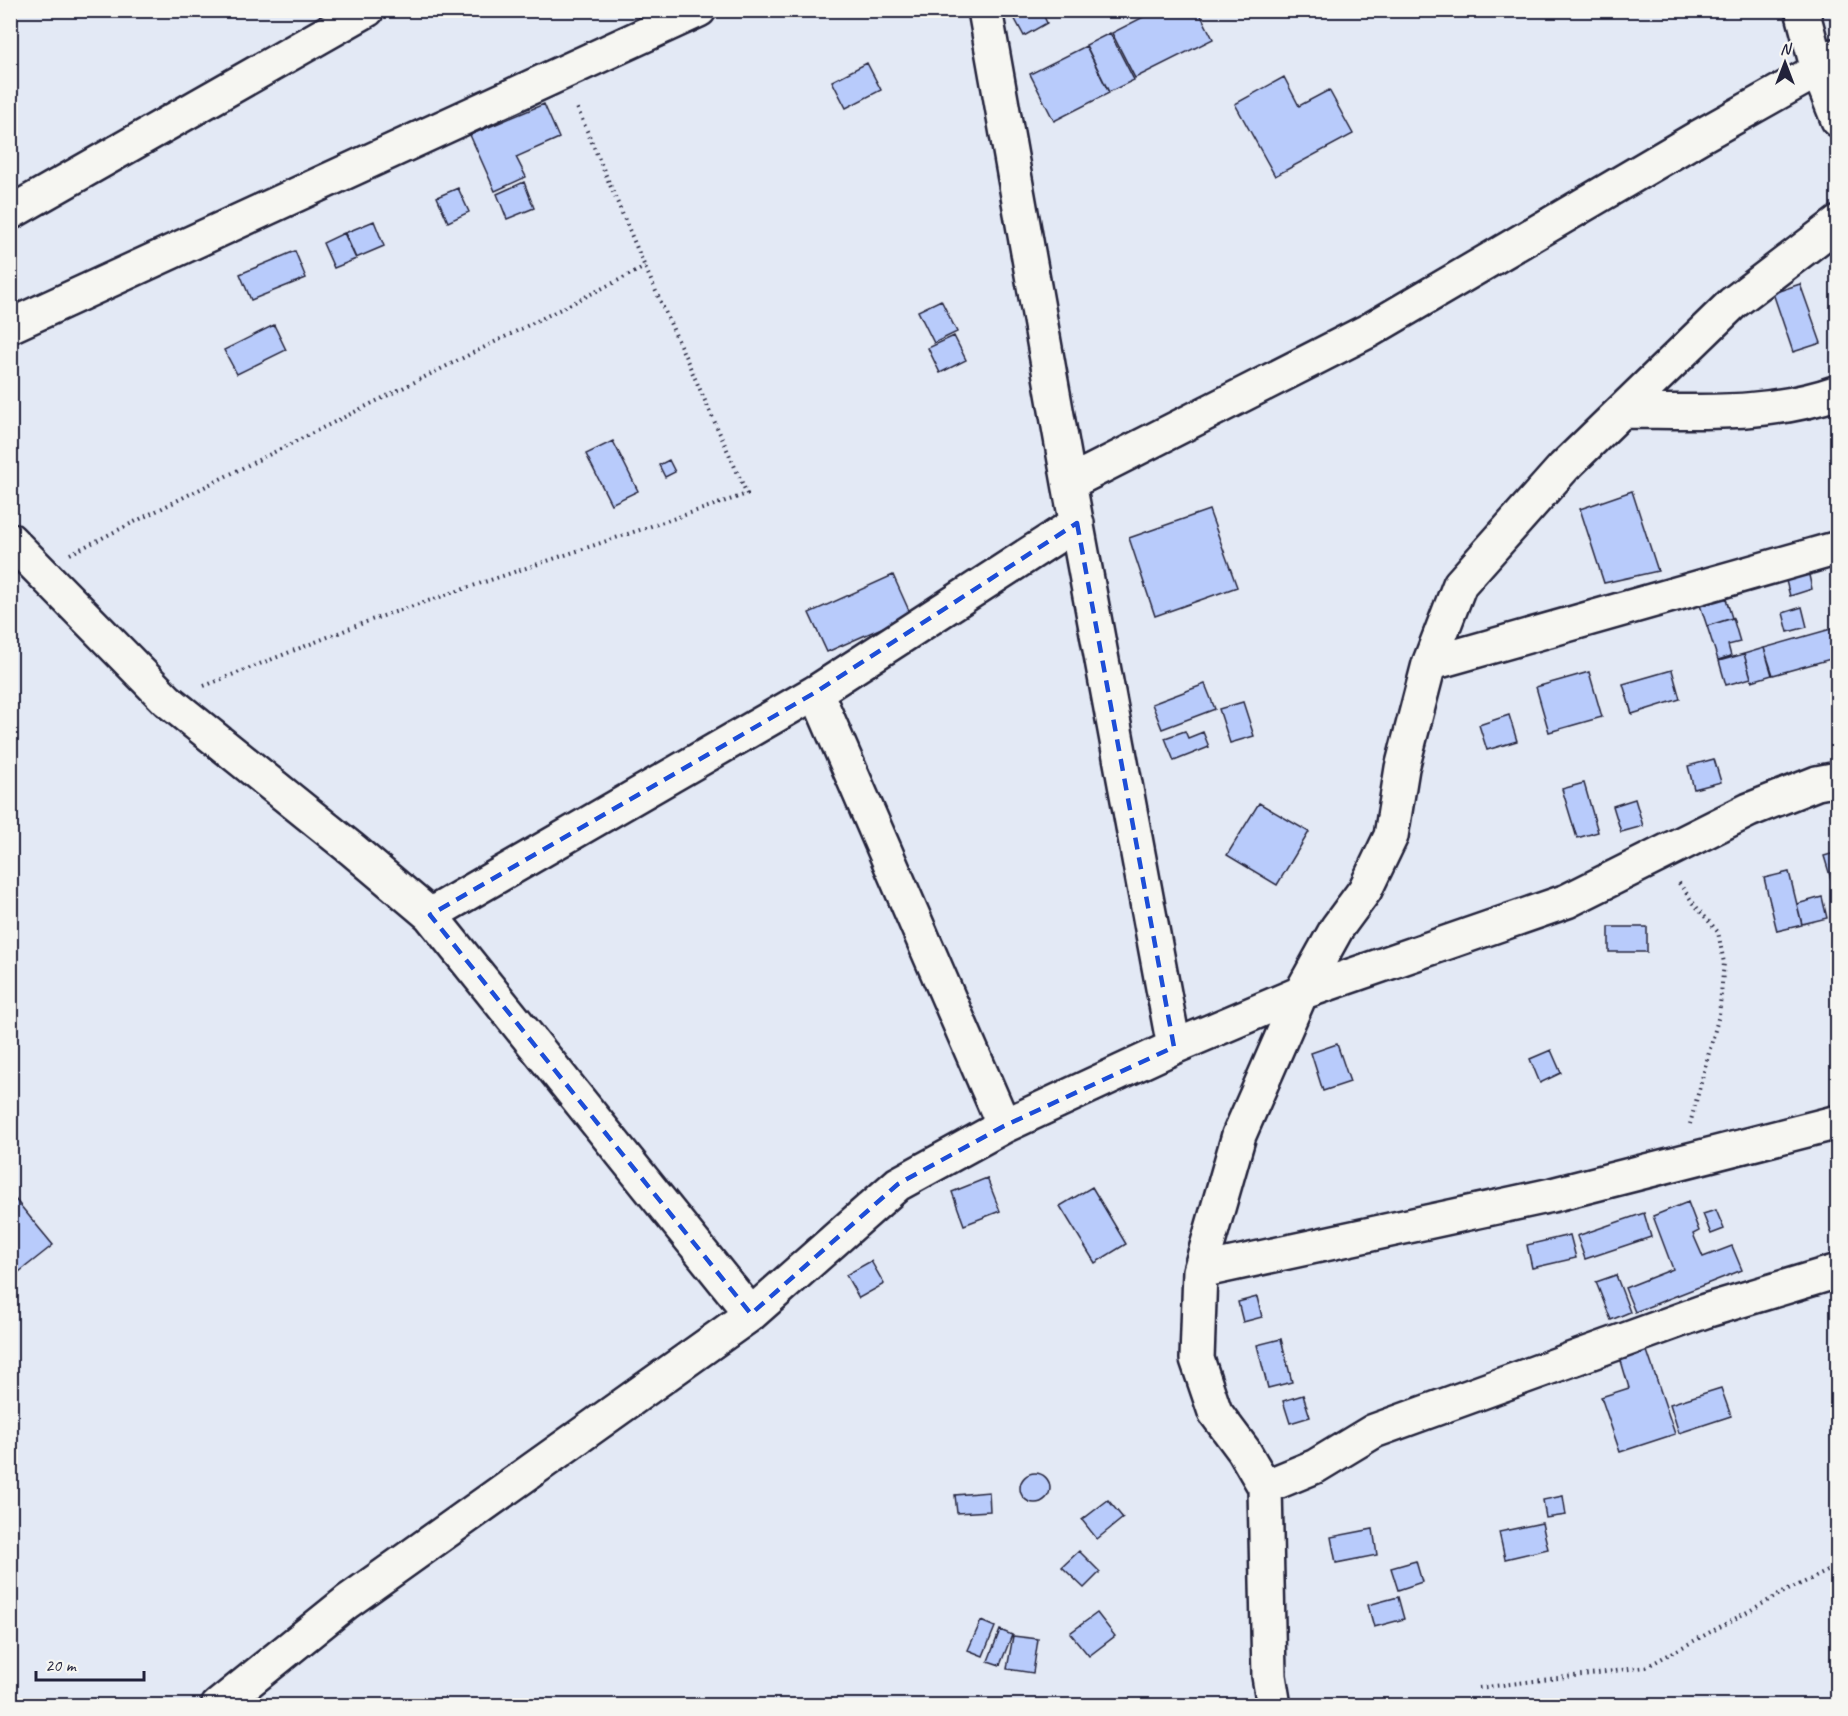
<svg xmlns="http://www.w3.org/2000/svg" width="1848" height="1716" font-family="Caveat,sans-serif">
  <style>
    .building { fill: #b8cbfb; stroke: #22223b; stroke-width: 1.5 }
    .lines { fill: none; stroke-linecap: round; stroke-linejoin: round }
    .minor-casing { stroke: #22223b; stroke-width: 38 }
    .path { stroke: #22223b; stroke-width: 4; stroke-dasharray: 1.5 4.5; stroke-linecap: butt }
    .minor { stroke: #f6f6f2; stroke-width: 33 }
    .marked { fill: none; stroke: #1d4ed8; stroke-width: 4.5; stroke-dasharray: 12 8; stroke-linejoin: round }
  </style>
  <rect width="100%" height="100%" fill="#e3e9f5"/>
  <filter id="ink" filterUnits="userSpaceOnUse"><feTurbulence type="fractalNoise" baseFrequency=".0167" numOctaves="2"/><feDisplacementMap in="SourceGraphic" scale="12" xChannelSelector="R" yChannelSelector="G"/><feConvolveMatrix kernelMatrix="1 2 1 2 8 2 1 2 1" color-interpolation-filters="sRGB"/></filter>
  <g filter="url(#ink)">
    <!-- building -->
    <path class="building" d="M940 10H966L943 19Z
      M1010 10H1041L1047 23 1024 36Z
      M1157 10H1198L1213 39 1135 78 1112 33Z
      M1110 33 1134 80 1109 92 1086 45Z
      M1086 46 1109 93 1054 121 1030 74Z
      M867 63 881 90 846 108 832 81Z
      M1284 77 1299 106 1329 90 1353 134 1275 176 1235 104Z
      M544 104 559 138 516 157 526 177 495 191 470 135Z
      M524 182 534 208 507 219 497 194Z
      M458 188 469 212 448 222 437 197Z
      M374 221 384 246 356 258 345 233Z
      M344 233 356 259 334 268 323 243Z
      M295 251 306 278 251 300 240 274Z
      M1800 284 1821 343 1793 352 1773 293Z
      M941 300 957 332 934 343 918 311Z
      M274 325 286 350 237 374 224 350Z
      M954 336 966 360 940 373 928 348Z
      M613 441 638 491 611 504 586 454Z
      M669 460 675 472 665 477 659 465Z
      M1632 491 1658 571 1604 583 1580 509Z
      M1209 510 1237 587 1155 616 1129 538Z
      M1807 566 1812 589 1790 596 1784 573Z
      M893 575 911 615 827 652 809 613Z
      M1723 589 1732 618 1707 626 1697 596Z
      M1802 607 1807 627 1788 632 1783 613Z
      M1733 618 1740 642 1728 645 1731 656 1718 660 1707 626Z
      M1838 627V657L1773 675 1764 648Z
      M1764 648 1772 675 1752 681 1744 654Z
      M1744 654 1751 678 1726 685 1719 661Z
      M1672 670 1680 699 1632 714 1623 684Z
      M1589 672 1602 717 1549 732 1536 687Z
      M1205 684 1215 709 1162 729 1152 704Z
      M1243 702 1254 736 1230 743 1219 709Z
      M1509 715 1517 741 1487 750 1479 725Z
      M1185 731 1188 738 1203 732 1209 747 1174 761 1165 738Z
      M1714 759 1721 782 1694 789 1688 766Z
      M1584 783 1598 832 1577 838 1562 789Z
      M1635 799 1643 826 1621 832 1613 806Z
      M1259 803 1309 832 1277 885 1227 855Z
      M1838 852V902L1824 856Z
      M1789 872 1802 925 1777 931 1764 878Z
      M1822 897 1827 918 1802 924 1797 904Z
      M1609 927H1647V952H1609Z
      M1337 1044 1350 1082 1323 1091 1311 1053Z
      M1551 1050 1561 1073 1540 1083 1530 1059Z
      M987 1178 1000 1211 964 1225 952 1192Z
      M1092 1187 1126 1244 1095 1263 1060 1206Z
      M10 1193 53 1245 10 1279Z
      M1688 1202 1699 1231 1693 1234 1703 1257 1732 1246 1742 1270 1635 1312 1625 1288 1673 1269 1653 1216Z
      M1716 1210 1724 1229 1711 1234 1703 1214Z
      M1644 1213 1651 1237 1585 1259 1577 1236Z
      M1570 1235 1576 1258 1532 1268 1527 1245Z
      M871 1261 884 1284 859 1298 846 1275Z
      M1616 1275 1630 1312 1611 1320 1596 1282Z
      M1257 1297 1262 1317 1243 1322 1238 1302Z
      M1281 1339 1292 1382 1268 1388 1257 1345Z
      M1645 1345 1675 1434 1620 1452 1601 1397 1629 1388 1619 1354Z
      M1721 1388 1731 1416 1679 1433 1670 1404Z
      M1303 1395 1310 1417 1290 1423 1283 1401Z
      M1020 1488a15 15 0 1 1 30 0a15 15 0 1 1-30 0Z
      M989 1492 990 1511 957 1513 955 1495Z
      M1563 1496 1566 1515 1546 1518 1543 1500Z
      M1108 1500 1123 1518 1097 1539 1082 1520Z
      M1542 1523 1548 1549 1505 1559 1499 1532Z
      M1373 1529 1377 1555 1336 1563 1331 1537Z
      M1079 1551 1100 1572 1084 1588 1062 1567Z
      M1416 1561 1422 1582 1398 1590 1391 1568Z
      M1398 1597 1404 1619 1374 1627 1368 1605Z
      M1097 1613 1115 1636 1089 1656 1070 1633Z
      M981 1621 995 1627 983 1656 968 1650Z
      M1000 1630 1012 1635 1000 1665 988 1661Z
      M1013 1636 1038 1639 1033 1673 1007 1669Z"/>
    <g class="lines">
      <!-- minor casing -->
      <g class="minor-casing">
        <path id="minor" d="M985 10 1069 483 1174 1047
          M1833 56 1818 70 1838 120
          M10 213 367 10
          M10 326 699 10
          M1622 411C1694 411 1768 417 1838 392
          M1069 483 1370 330 1699 137 1818 70 1802 10
          M10 540 167 700 353 850 430 915 751 1314
          M1429 664 1838 548
          M816 692 1004 1126
          M430 915 816 692 1077 523
          M1200 1271 1552 1195 1838 1122
          M1265 1487 1316 1466 1374 1431 1705 1311 1838 1271
          M218 1706 347 1602 751 1314 898 1184 1004 1126 1174 1047 1301 993 1567 901 1749 810 1817 783 1838 779
          M1274 1706 1269 1676 1265 1487 1244 1451 1215 1412 1197 1359 1200 1271 1239 1135 1301 993 1337 928 1365 890 1391 836 1402 768 1429 664 1460 584 1564 467 1733 303 1838 223"/>
      </g>
      <!-- path -->
      <path class="path" d="M70 554 645 267
        M204 686 371 620 747 494 645 267 576 105
        M1679 883 1694 904 1718 932 1724 963 1719 1015 1690 1124
        M1479 1688 1646 1667 1784 1592 1838 1566"/>
      <!-- minor -->
      <use href="#minor" class="minor"/>
    </g>
  </g>
  <!-- marked area -->
  <path class="marked" d="M1077 523 1174 1047 1004 1126 898 1184 751 1314 430 915 816 692Z"/>
  <!-- margin -->
  <rect width="1848" height="1716" fill="none" stroke="#f6f6f2" stroke-width="36"/>
  <rect x="18" y="18" width="1812" height="1680" fill="none" stroke="#22223b" stroke-width="2" filter="url(#ink)"/>
  <!-- north arrow -->
  <g transform="translate(1785 63)" stroke="#f6f6f2" stroke-width="4.5" paint-order="stroke">
  <path d="M0-4.5L10 22L0 15L-10 22Z" fill="#22223b"/>
  <text y="-9" font-size="16" font-weight="bold" text-anchor="middle" fill="#22223b">N</text>
  </g>
  <!-- scale -->
  <path d="M36 1671v9h108v-9" fill="none" stroke="#22223b" stroke-width="3"/>
  <text x="45" y="1671" font-size="18" fill="#22223b" stroke="#f6f6f2" stroke-width="4.5" paint-order="stroke">20 m</text>
</svg>
